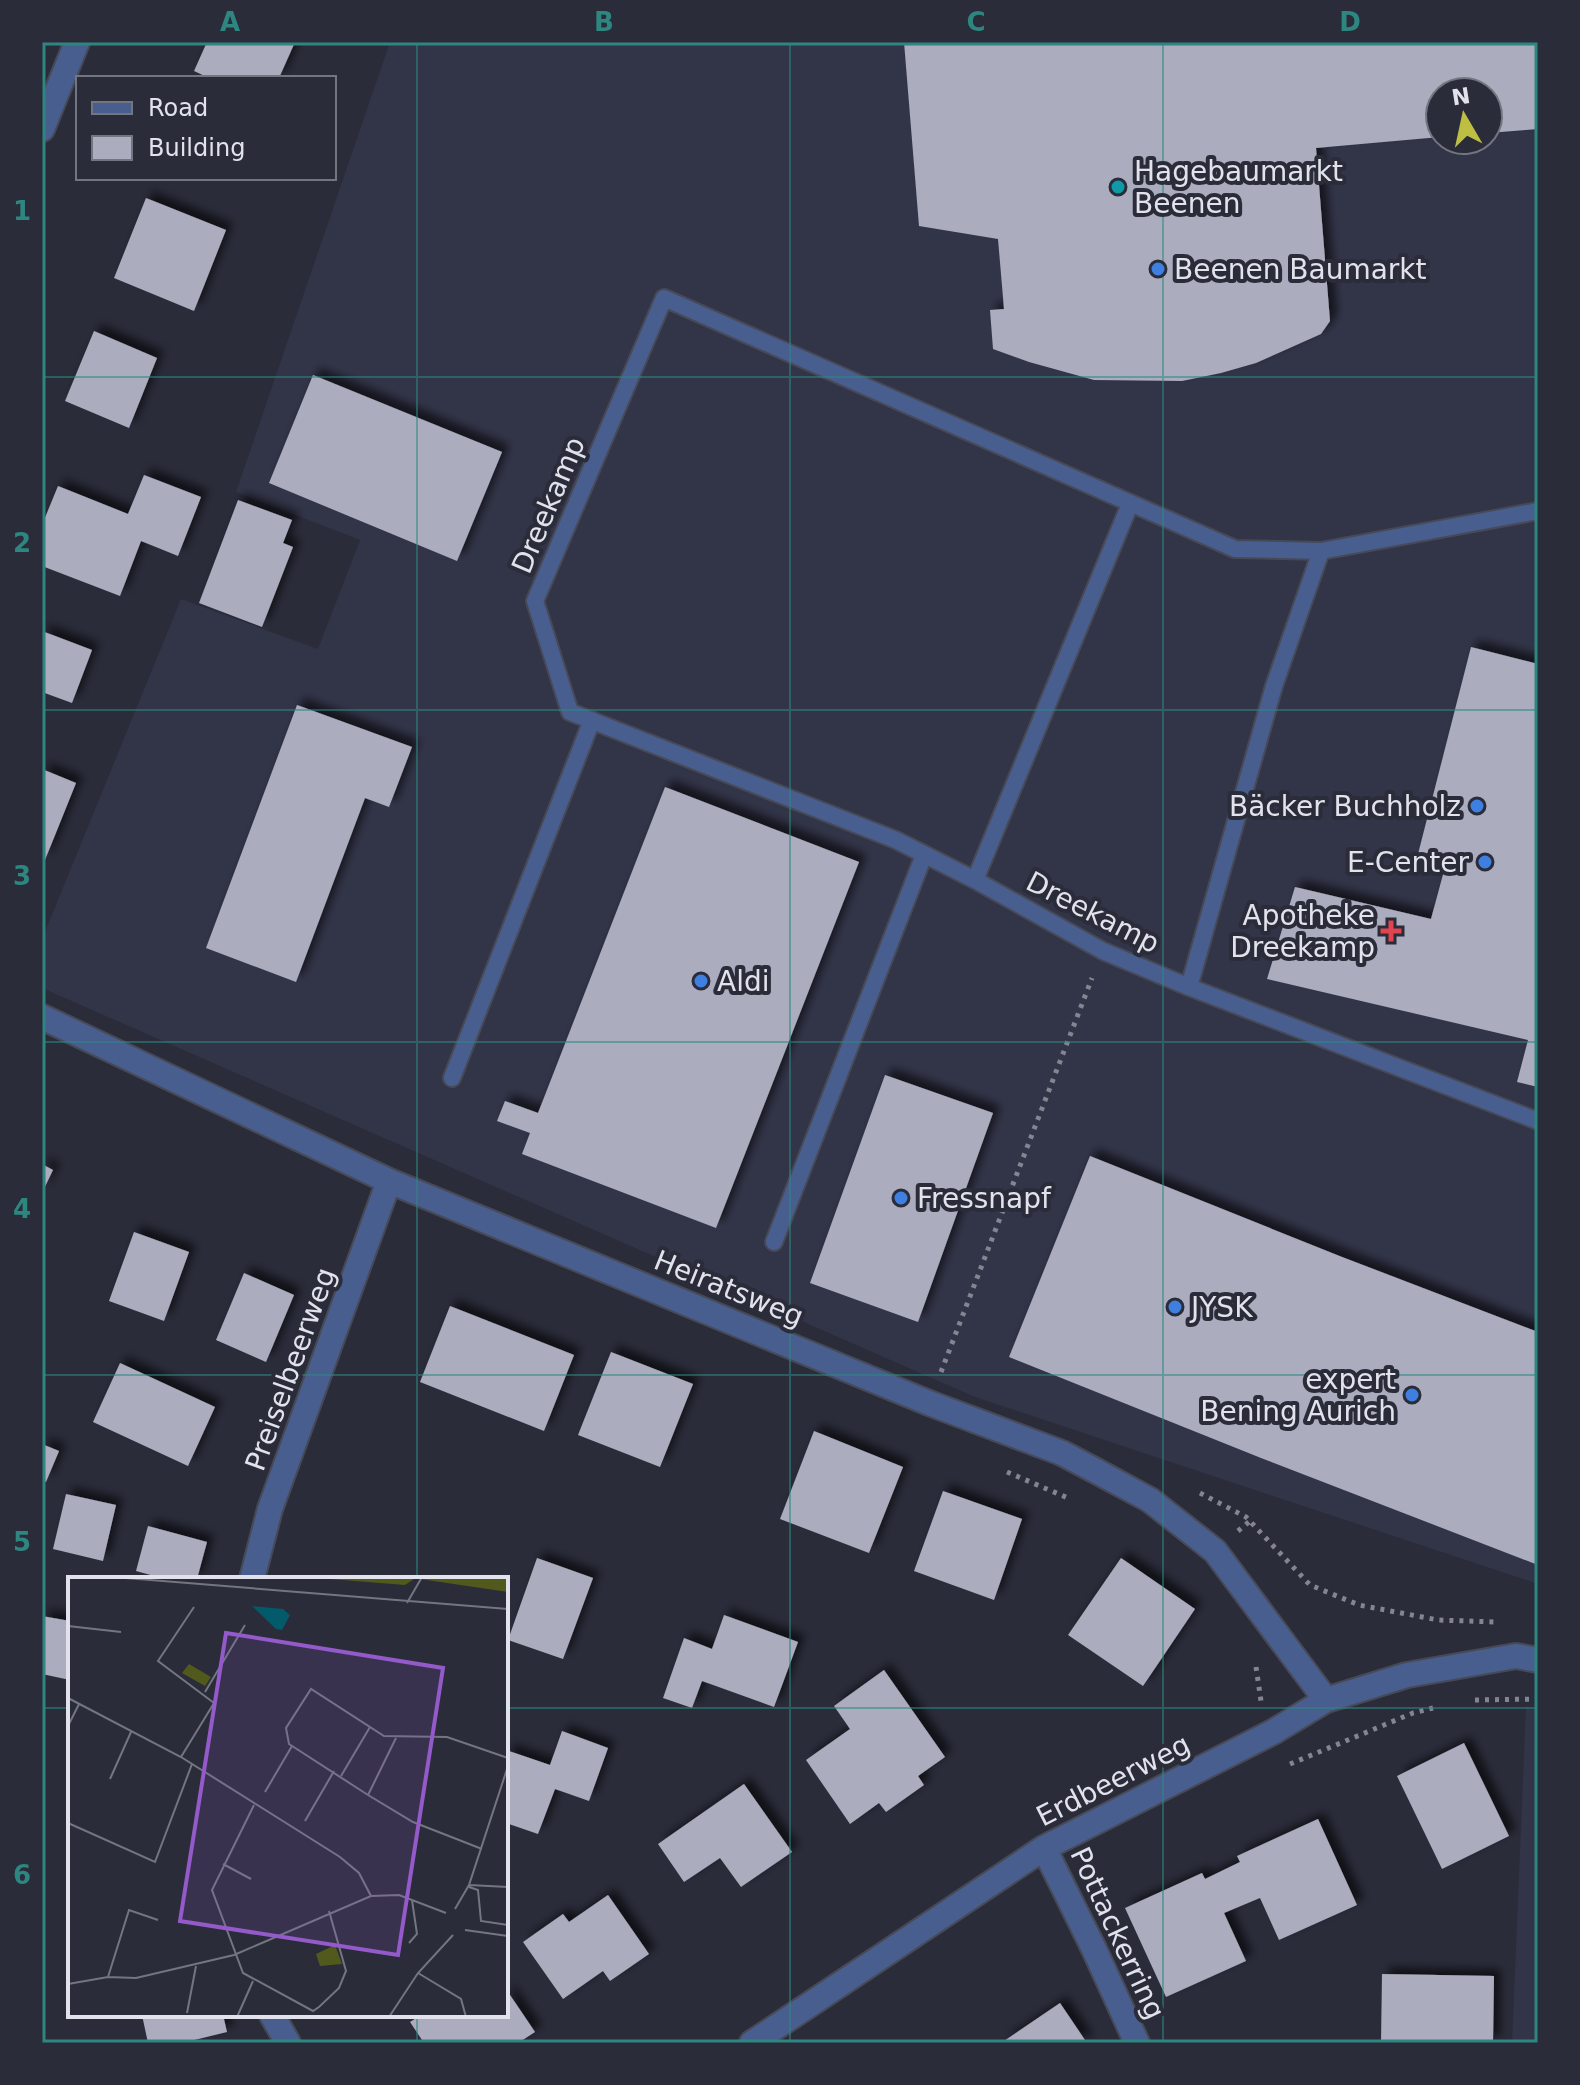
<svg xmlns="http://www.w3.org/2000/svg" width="1580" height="2085" font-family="'DejaVu Sans',sans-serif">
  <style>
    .built { fill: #323448; fill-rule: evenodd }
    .building { fill: #abadbe; filter: url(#shadow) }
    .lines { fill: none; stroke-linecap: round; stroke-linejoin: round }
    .lane-casing { stroke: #474956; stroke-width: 20 }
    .street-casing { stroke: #474956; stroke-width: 28 }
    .path { stroke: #848591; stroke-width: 5; stroke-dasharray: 4 6; stroke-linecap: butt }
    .lane { stroke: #475e8f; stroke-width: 16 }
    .street { stroke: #475e8f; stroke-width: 24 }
    .grid { fill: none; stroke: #2e8681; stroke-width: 2; stroke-opacity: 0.55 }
    .culture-dot { fill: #0f9aa8; stroke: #2a2c3a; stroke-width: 3 }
    .shop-dot { fill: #3f7fe0; stroke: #2a2c3a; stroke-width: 3 }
    .health-dot { fill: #e0444e; stroke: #2a2c3a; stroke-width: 3 }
    .labels { text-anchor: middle; stroke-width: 8; stroke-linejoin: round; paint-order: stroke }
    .poi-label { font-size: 28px; fill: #e1e2eb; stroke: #2a2c3a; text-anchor: start }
    .street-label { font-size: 28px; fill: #e1e2eb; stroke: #2a2c3a }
    .inset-road { fill: none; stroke: #737581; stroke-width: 2 }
    .view { fill: #945aca; fill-opacity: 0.15; stroke: #945aca; stroke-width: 4 }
    .inset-edge { fill: none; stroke: #e1e2eb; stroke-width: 4 }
    .neatline { fill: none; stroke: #2e8681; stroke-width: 3 }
    .grid-label { font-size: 26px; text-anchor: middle; font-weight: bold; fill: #2e8681 }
  </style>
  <defs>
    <filter id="shadow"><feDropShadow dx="7" dy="-7" stdDeviation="4" flood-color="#0009"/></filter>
  </defs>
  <rect width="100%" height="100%" fill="#2a2c3a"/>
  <!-- built -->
  <path class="built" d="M390 42H1538V1584L975 1397 42 988V939L181 599 318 649 360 540 236 492ZM1440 92H1488V140H1440Z
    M1526 1707 1538 1709V2043H1512Z"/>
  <!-- building -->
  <path class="building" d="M207 42H295L279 78H209L194 71Z
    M904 42H1538V129L1488 133V92H1440V137L1316 148 1330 321 1321 334 1256 363 1221 373 1182 381 1094 380 1029 362 993 349 990 310 1004 309 998 239 919 226Z
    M146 198 226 230 194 311 114 278Z
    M94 331 157 358 129 428 65 401Z
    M313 375 502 452 457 561 269 483Z
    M144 475 201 497 178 556 141 541 120 596 42 566V525L58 486 128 514Z
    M238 500 292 520 283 543 293 547 262 627 199 603Z
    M42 631 92 650 72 703 42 692Z
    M1471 647 1538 664V1087L1517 1082 1528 1040 1267 979 1295 887 1431 919 1445 867 1417 858Z
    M297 705 412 747 389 807 365 798 296 982 206 948Z
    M42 769 76 783 45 860 42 858Z
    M665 787 859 862 716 1228 522 1154 530 1133 497 1121 505 1101 538 1113Z
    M885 1075 993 1113 918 1322 810 1283Z
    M1090 1156 1342 1257 1538 1332V1565L1261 1458 1009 1357Z
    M42 1164 53 1170 42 1193Z
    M134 1232 189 1252 164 1321 109 1301Z
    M244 1273 294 1295 266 1362 216 1340Z
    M450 1306 574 1355 544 1431 420 1382Z
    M611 1352 693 1384 660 1467 578 1435Z
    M120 1363 215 1407 188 1466 93 1422Z
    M814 1431 903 1467 869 1553 780 1519Z
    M42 1444 59 1451 46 1482 42 1481Z
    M943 1491 1022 1519 994 1600 914 1571Z
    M66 1494 116 1505 103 1561 53 1549Z
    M148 1526 207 1542 197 1579H165L136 1571Z
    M537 1558 593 1578 563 1659 508 1640Z
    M1121 1558 1195 1609 1143 1686 1068 1635Z
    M724 1615 798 1642 774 1707 702 1681 692 1708 663 1698 684 1638 712 1649Z
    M42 1616 70 1621V1680L42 1674Z
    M884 1670 945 1757 918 1776 924 1785 886 1812 879 1803 850 1824 806 1760 850 1729 834 1706Z
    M562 1731 608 1748 589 1801 555 1789 538 1834 506 1823V1750L550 1765Z
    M1464 1743 1509 1836 1442 1869 1397 1776Z
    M744 1784 792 1852 741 1887 720 1858 684 1882 658 1844Z
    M1318 1819 1357 1905 1279 1940 1260 1898 1224 1913 1246 1961 1166 1997 1125 1908 1202 1873 1205 1879 1240 1862 1237 1856Z
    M608 1895 649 1954 610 1981 603 1971 563 1999 523 1942 563 1914 569 1922Z
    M1382 1974 1494 1976 1493 2043H1381Z
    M506 1989 535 2032 518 2043H424L410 2022 421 2015H506Z
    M1060 2003 1087 2043H1001Z
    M142 2015H223L227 2032 182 2043H148Z"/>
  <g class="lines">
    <!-- lane casing -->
    <g class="lane-casing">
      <path id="lane" d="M1538 511 1321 551 1235 549 664 298 535 601 570 712 896 840 975 880 1103 951 1189 987 1538 1121
        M975 880 1130 504
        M1189 987 1274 686 1321 551
        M452 1078 592 720
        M774 1242 924 855"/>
    </g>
    <!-- street casing -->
    <g class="street-casing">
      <path id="street" d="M42 129 77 42
        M42 1017 389 1181 929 1403 1062 1453 1098 1472 1150 1500 1215 1551 1326 1700
        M252 1579 270 1509 389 1181
        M1044 1848 1094 1949 1137 2043
        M272 2015 288 2043
        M752 2043 1044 1848 1273 1732 1326 1700 1407 1675 1516 1656 1538 1660"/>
    </g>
    <!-- path -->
    <path class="path" d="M941 1372 1092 978
      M1007 1472 1068 1498
      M1200 1493 1246 1517 1310 1585 1359 1605 1438 1620 1497 1622
      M1238 1531 1250 1521
      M1256 1667 1261 1701
      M1475 1700 1538 1699
      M1290 1764 1413 1713 1433 1708"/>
    <!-- lane -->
    <use href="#lane" class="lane"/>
    <!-- street -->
    <use href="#street" class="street"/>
  </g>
  <!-- grid -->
  <path class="grid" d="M417 42V1579M790 42V2043M1163 42V2043M42 377H1538M42 710H1538M42 1042H1538M42 1375H1538M42 1708H70M506 1708H1538M417 2015V2043"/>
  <!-- markers -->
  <circle class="culture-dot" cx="1118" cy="187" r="8"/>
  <g class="shop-dot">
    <circle cx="1158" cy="269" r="8"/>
    <circle cx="1477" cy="806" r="8"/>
    <circle cx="1485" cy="862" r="8"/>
    <circle cx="701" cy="981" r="8"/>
    <circle cx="901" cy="1198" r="8"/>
    <circle cx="1175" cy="1307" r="8"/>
    <circle cx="1412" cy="1395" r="8"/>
  </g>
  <path class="health-dot" d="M1387 919h8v8h8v8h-8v8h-8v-8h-8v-8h8z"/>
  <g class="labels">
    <!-- poi labels -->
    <g class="poi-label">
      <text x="1134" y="181">Hagebaumarkt<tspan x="1134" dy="32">Beenen</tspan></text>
      <text x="1174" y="279">Beenen Baumarkt</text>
      <text x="1461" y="816" text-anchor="end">Bäcker Buchholz</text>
      <text x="1469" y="872" text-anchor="end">E-Center</text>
      <text x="1375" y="925" text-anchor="end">Apotheke<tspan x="1375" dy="32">Dreekamp</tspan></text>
      <text x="717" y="991">Aldi</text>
      <text x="917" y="1208">Fressnapf</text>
      <text x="1191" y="1317">JYSK</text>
      <text x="1396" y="1389" text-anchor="end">expert<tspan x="1396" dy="32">Bening Aurich</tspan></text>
    </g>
    <!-- street labels -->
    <g class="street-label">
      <text transform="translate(548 505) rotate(-67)" y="10">Dreekamp</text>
      <text transform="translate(1093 912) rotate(27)" y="10">Dreekamp</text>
      <text transform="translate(729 1288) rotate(22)" y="10">Heiratsweg</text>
      <text transform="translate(290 1369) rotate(-70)" y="10">Preiselbeerweg</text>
      <text transform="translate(1113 1780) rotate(-27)" y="10">Erdbeerweg</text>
      <text transform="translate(1118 1933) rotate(65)" y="10">Pottackerring</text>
    </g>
  </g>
  <!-- overview -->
  <g transform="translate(68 1577)">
    <rect width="440" height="440" fill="#2a2c3a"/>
    <path d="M237 0H349L337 8ZM357 0H440V15L352 2ZM121 87 143 100 137 109 114 96ZM267 368 274 387 252 389 248 377Z" fill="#52591c"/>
    <path d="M184 29 215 32 222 38 214 53 208 52Z" fill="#025a6b"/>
    <path class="inset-road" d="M45 0 440 32M339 26 354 0M0 49 53 55M137 115 177 48M0 121 113 180 272 280 291 296 303 319M0 149 11 127M113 180 146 126 90 84 126 30M273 199 302 150M42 202 63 155M197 215 224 169M300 218 328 161M186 228 144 313 175 396 245 434 251 430 271 411 278 394 261 334M237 244 266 194M0 246 87 285 124 187M414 272 345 245 300 218 221 167 218 151 243 112 316 159 379 160 440 181M155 287 183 302M401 308 440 310M401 310 410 313 413 344 440 348M387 332 401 308 440 189M397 353 440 359M341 366 349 357 344 323M350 396 393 422 398 440M40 400 61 333 90 343M0 407 40 400 68 401 166 378 303 319 331 318 378 336M119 436 128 389M169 440 185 404M321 440 350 396 385 358"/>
    <path class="view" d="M158 56 375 91 330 378 112 344Z"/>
    <rect width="440" height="440" class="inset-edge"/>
  </g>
  <!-- border -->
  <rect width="1580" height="2085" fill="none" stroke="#2a2c3a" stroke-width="88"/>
  <!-- legend -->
  <rect x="76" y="76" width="260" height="104" fill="#2a2c3a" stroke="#737581" stroke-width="2"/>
  <rect x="92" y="102" width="40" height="12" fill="#475e8f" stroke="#737581" stroke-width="2"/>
  <text x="148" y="116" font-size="24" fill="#e1e2eb">Road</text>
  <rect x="92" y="136" width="40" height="24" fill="#abadbe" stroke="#737581" stroke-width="2"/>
  <text x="148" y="156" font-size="24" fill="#e1e2eb">Building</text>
  <!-- north arrow -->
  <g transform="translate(1464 116) rotate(351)"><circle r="38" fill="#2a2c3a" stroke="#737581" stroke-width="2"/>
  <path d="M0-6L14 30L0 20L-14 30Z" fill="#bebf42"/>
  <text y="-12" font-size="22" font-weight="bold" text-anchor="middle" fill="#e1e2eb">N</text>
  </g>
  <rect x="44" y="44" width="1492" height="1997" class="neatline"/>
  <g class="grid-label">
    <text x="230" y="31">A</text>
    <text x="604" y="31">B</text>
    <text x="976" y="31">C</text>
    <text x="1350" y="31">D</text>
    <text x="22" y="220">1</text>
    <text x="22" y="552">2</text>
    <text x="22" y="885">3</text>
    <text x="22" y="1218">4</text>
    <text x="22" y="1551">5</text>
    <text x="22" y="1884">6</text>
  </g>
</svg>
